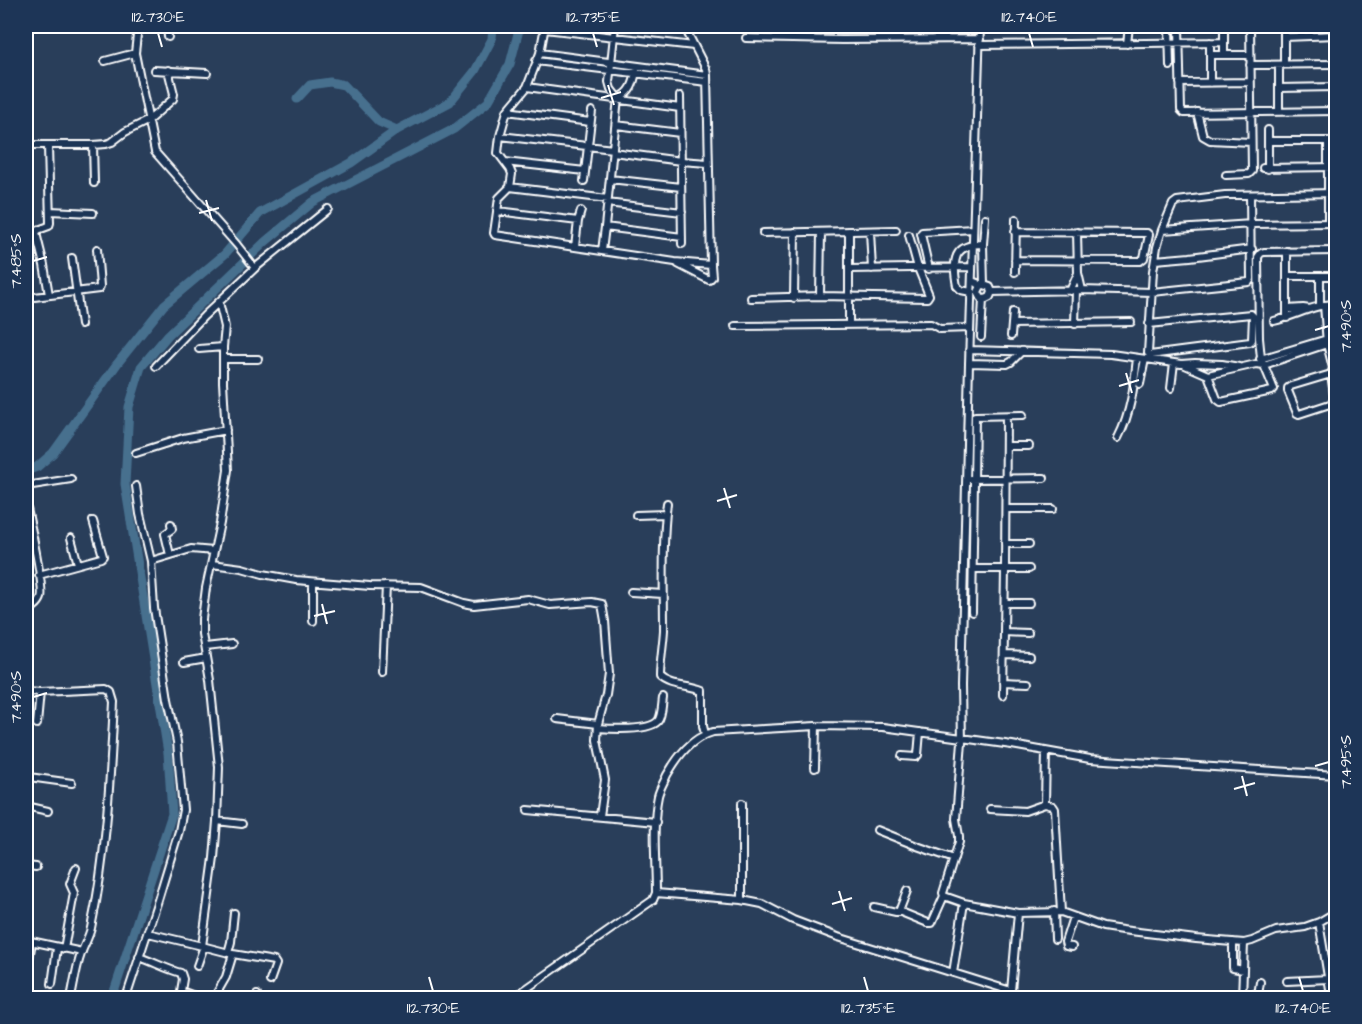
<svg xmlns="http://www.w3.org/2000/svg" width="1362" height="1024" font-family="'Architects Daughter',sans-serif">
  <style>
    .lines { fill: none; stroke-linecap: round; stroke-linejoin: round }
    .river { stroke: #466f8e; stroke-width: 9 }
    .minor-casing { stroke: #fff; stroke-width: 10 }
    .minor { stroke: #1d3557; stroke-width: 6 }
    .ticks { fill: none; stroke: #fff; stroke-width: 2 }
    .neatline { fill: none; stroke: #fff; stroke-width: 2 }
    .ticks-label { font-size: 15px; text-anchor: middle; fill: #fff }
  </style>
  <rect width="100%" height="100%" fill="#293e5a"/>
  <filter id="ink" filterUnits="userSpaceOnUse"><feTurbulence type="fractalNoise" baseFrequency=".0167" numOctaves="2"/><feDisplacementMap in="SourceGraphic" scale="12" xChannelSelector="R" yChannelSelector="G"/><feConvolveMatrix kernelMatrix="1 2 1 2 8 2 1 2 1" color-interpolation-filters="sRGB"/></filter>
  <g filter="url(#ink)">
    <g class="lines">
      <!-- river -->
      <path class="river" d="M297 99 310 85 330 82 344 85 379 122 397 130
        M26 471 37 467 53 453 117 364 164 305 225 254 260 213 351 163 397 130 450 102 475 71 492 39 493 26
        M112 998 172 814 168 753 125 484 129 407 141 367 168 335 265 242 313 202 454 129 488 102 510 64 520 26"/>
      <!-- minor casing -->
      <g class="minor-casing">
        <path id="minor" d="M138 26 135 53 155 152 237 245 255 268
          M154 26 167 27 168 37
          M545 26 540 53 527 87 507 111 500 136 498 153 510 169 512 174 510 187 499 198 494 233 495 235 675 262 711 265 707 75 706 69 684 26
          M1169 26 1170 66
          M1179 26 1181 110 1184 113 1336 111
          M1224 26V55
          M1284 26V65
          M545 29 694 46
          M1284 37 1336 35
          M746 38 842 40 980 39
          M1210 42V83
          M1127 44 1129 26
          M979 45 1224 42
          M540 53 707 75
          M1210 55H1250
          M105 61 135 53
          M536 61 707 82
          M1250 65 1336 64
          M1279 65V111
          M154 70 207 73
          M1180 83 1250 82
          M527 87 680 108
          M1279 88 1336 87
          M680 96 682 244
          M618 98C631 94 634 83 636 71
          M507 111 590 122
          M1197 112 1203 136 1210 140 1251 142
          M616 125 680 133
          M1268 130V169
          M500 136 613 149
          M1268 141H1336
          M1328 141V223
          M26 145H93L106 144 112 142 125 132 149 120 173 99 174 94 168 70
          M93 145 94 183
          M48 146 50 223 49 226 38 230 36 233 44 265 49 295
          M613 152 681 161 708 163
          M505 162 585 171
          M1263 168 1336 167
          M1226 175 1249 174 1252 171 1250 26
          M610 179 681 187
          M584 181 592 111
          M510 187 608 199
          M607 203 682 212
          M50 211 93 213
          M498 211 578 221
          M605 227 682 237
          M1162 230 1252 224 1336 223
          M849 231V324
          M870 231 872 269
          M1077 232 1078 273
          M763 233 896 230
          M575 247 578 221 581 211
          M602 251 605 227 618 98 611 89 609 82 615 26
          M72 258 81 325
          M1015 260 1140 261 1144 258 1149 235 1147 233 1015 232
          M1155 260 1190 257 1252 249
          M678 264 709 280 712 277 711 265
          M849 269 972 267
          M929 269 921 234 922 232 973 229
          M1015 272 1016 219
          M1287 276H1336
          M1320 276V306
          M1335 276V304
          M972 281 977 283 981 286 984 285 990 287 992 292 990 297 986 299 981 298 978 292 981 286
          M984 285 983 244 985 218
          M1070 291 1078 273 1082 290
          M971 292 961 290 957 286C952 261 953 244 983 244
          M992 292 1082 290 1152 292 1249 282 1251 279 1250 195
          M820 296 821 232
          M26 298 99 289 100 286 97 249
          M751 298 820 296 927 298 929 295 918 268 909 235
          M794 298 795 232
          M1330 304 1333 337 1336 353
          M1324 305 1327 344 1333 368 1331 374 1335 402
          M1287 309 1303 308 1310 309
          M1287 318V251
          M1274 321C1295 316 1315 304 1336 304
          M1012 324 1131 322
          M1075 324 1076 290
          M1149 324 1251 314 1253 316 1252 340 1250 342 1150 355 1148 353 1153 271 1157 247 1162 230 1173 204 1177 201 1225 195 1336 193
          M735 326 931 324 940 329 970 328
          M1011 336 1013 312
          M981 337 983 299
          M199 349 223 347
          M969 350 1111 354 1181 364 1195 363 1222 364 1239 367
          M223 359H258
          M1260 359 1327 339 1336 337
          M969 363 1007 364 1011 362 1022 351
          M1185 365 1208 375 1256 364 1264 365 1327 344 1336 343
          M156 366 204 316 255 268 328 209
          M1331 374 1291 386 1288 388V391L1297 413 1299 414 1336 402
          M1208 375 1217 399 1221 402 1272 391 1274 389 1273 387 1261 358 1259 338 1258 257 1261 253 1264 252 1336 251
          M1140 384 1145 359
          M1171 388 1174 363
          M1006 416 1005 569H1029
          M1118 438C1131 413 1134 386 1137 358
          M1006 446H1029
          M136 453 183 438 226 430
          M970 479 1044 478
          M26 486 71 479
          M667 503C662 545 664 588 664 630 663 646 660 662 660 677 671 688 690 685 703 691V726L705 734
          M26 504C29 518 45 589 41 598 38 608 28 606 26 620
          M1006 509H1053
          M636 515 666 514
          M71 538 78 564
          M1005 544H1029
          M170 555 165 534 172 529 171 524
          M151 561 191 549 214 551
          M212 564 242 568 263 574 296 580 370 586 421 587 464 603 474 605 528 599 550 605 592 602 602 604 605 621 609 674 606 695 598 724 597 740 605 780 600 816
          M973 569H1005L1003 695
          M39 575 101 558 103 556 93 521
          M313 582V621
          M631 592 663 594
          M1005 603H1029
          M972 612 975 416 1023 415
          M1004 632 1028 633
          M205 647 232 644
          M1004 655 1029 656
          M184 662 206 658
          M382 672 386 586
          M1003 682 1028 683
          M26 691 40 692 106 689 111 692 114 702C110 778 107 853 91 928 89 937 84 945 81 954 76 968 74 984 71 998
          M557 719 598 724
          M37 724 40 692
          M598 728C611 729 649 731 658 721 662 716 662 704 663 698
          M902 756 916 757 918 755 920 732
          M815 768 816 726
          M26 779 29 777 72 783
          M742 803V900
          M1045 804 1046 751
          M26 806 48 811
          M990 809 1025 811 1045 804 1053 806 1055 809 1061 912
          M528 810 656 822
          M217 821 242 824
          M877 830 917 846 954 859
          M26 866 36 867
          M656 893 742 900 762 904 793 920 838 937 1011 991 1021 998
          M944 896 964 903 1018 913 1061 912 1103 927 1122 930 1196 939 1244 943 1252 941 1276 931 1305 927 1319 922 1336 912
          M874 907 896 912H901L928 923H932L944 896 943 893 959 842V836L956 819 962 742 961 686 969 363 980 26
          M1054 911 1055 939
          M901 912 900 909 907 891
          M1319 922 1330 989
          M148 933 202 946
          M26 940 82 952
          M1233 942V968L1243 970
          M1072 947 1066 946 1065 942 1073 917
          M64 949 74 893 70 884 76 868
          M228 953 231 942 234 913
          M233 954 274 961 276 964 270 981
          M139 957C154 962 166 969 181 973L183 979 181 991 200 998
          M197 966 204 946
          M953 973 964 903
          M26 975 32 942
          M1287 981 1328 979
          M52 984 57 948
          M1011 991 1018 913
          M1242 993 1258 995V998
          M1258 995 1260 982
          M126 998 158 900 179 831 183 810 177 742 168 699 154 608 151 561 140 514 136 486
          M214 998 226 977 233 954 202 946 214 858 217 821 219 767 210 680 202 634V619L206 588 220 523 228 470 223 382V347L225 327 219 302
          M257 998V995
          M513 998 653 900 656 893C656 864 652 824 658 796 660 788 664 782 667 775 678 756 691 738 713 732L816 726 883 727 1012 745 1090 759 1336 775
          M1242 998 1244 943"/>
      </g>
      <!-- minor -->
      <use href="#minor" class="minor"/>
    </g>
  </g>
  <!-- ticks -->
  <path class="ticks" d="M158 33 162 47M593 33 597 47M1029 33 1033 47M608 85 614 105M601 98 621 92M206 200 212 221M199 213 219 208M33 261 47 257M1315 330 1329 326M1126 373 1132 393M1119 386 1139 380M724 488 730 508M717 501 737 495M322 604 327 624M314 616 335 611M33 697 47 693M1315 766 1329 762M1242 776 1247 796M1234 789 1255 783M839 891 845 911M832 904 852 898M429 977 433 991M864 977 868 991M1299 977 1303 991"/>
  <!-- margin -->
  <rect width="1362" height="1024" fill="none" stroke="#1d3557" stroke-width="66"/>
  <rect x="33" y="33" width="1296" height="958" class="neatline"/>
  <g class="ticks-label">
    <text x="158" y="22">112.730°E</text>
    <text x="593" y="22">112.735°E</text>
    <text x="1029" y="22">112.740°E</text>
    <text transform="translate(16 261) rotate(-90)" y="5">7.485°S</text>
    <text transform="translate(1346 326) rotate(-90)" y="5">7.490°S</text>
    <text transform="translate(16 697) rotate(-90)" y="5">7.490°S</text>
    <text transform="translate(1346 762) rotate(-90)" y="5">7.495°S</text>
    <text x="433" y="1013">112.730°E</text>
    <text x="868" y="1013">112.735°E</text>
    <text x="1303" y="1013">112.740°E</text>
  </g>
</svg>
